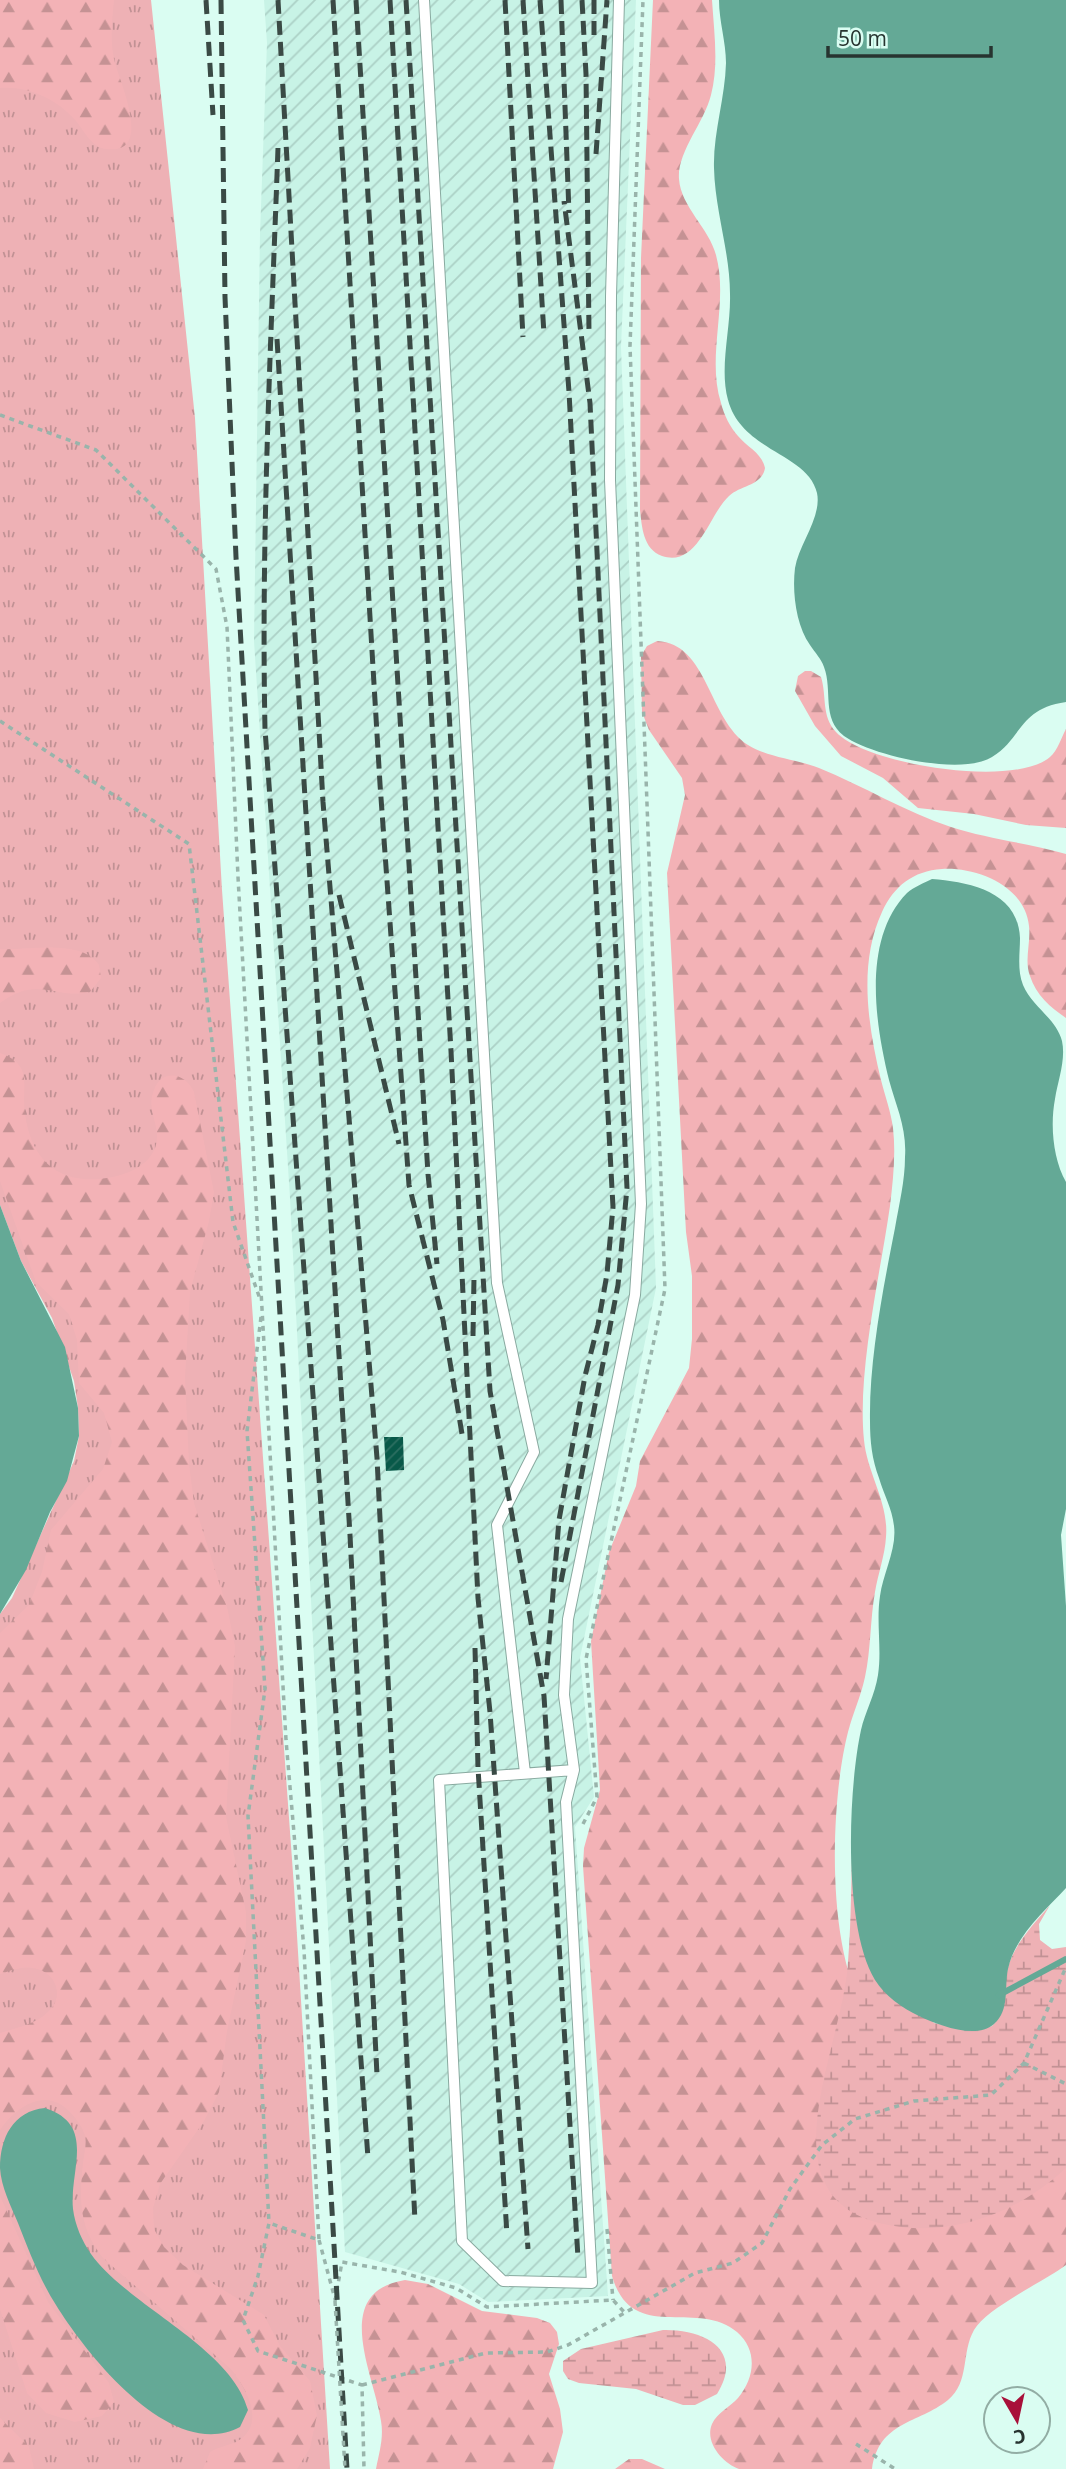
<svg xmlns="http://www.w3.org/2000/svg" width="1066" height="2469" font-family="'Open Sans',sans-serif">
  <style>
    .industrial { fill: url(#industrial-furrows) }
    .grass { fill: url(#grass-tufts) }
    .forest { fill: url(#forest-firs) }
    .wetland { fill: url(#wetland-marsh) }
    .water { fill: #64a996 }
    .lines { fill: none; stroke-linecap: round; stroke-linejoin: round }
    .stream { stroke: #64a996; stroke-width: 6 }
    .building { fill: url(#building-hatch) }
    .lane-casing { stroke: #89aaa0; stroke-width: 12 }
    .path { stroke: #99b4ab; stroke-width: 3.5; stroke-dasharray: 5 5; stroke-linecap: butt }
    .lane { stroke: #fff; stroke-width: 10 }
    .rail { stroke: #3a4a45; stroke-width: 5; stroke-dasharray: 14 7; stroke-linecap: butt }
    .path-bridge { stroke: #99b4ab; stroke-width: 3.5; stroke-dasharray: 5 5; stroke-linecap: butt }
  </style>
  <defs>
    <pattern id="industrial-furrows" width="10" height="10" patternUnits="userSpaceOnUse" patternTransform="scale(1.75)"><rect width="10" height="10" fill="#c8f3e6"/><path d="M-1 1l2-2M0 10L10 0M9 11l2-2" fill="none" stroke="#acd1c6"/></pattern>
    <pattern id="grass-tufts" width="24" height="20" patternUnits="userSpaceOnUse" patternTransform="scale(1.75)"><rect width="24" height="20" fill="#eeb1b5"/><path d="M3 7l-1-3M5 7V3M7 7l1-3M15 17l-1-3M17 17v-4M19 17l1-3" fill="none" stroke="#c19194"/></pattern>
    <pattern id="forest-firs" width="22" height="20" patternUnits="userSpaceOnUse" patternTransform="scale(1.75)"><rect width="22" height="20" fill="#f3b2b6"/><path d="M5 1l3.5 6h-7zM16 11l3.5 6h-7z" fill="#c59294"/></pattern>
    <pattern id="wetland-marsh" width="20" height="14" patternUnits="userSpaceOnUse" patternTransform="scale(1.75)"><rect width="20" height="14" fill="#eeb1b5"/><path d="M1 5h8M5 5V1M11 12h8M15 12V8" fill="none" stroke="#c19194"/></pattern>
    <pattern id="building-hatch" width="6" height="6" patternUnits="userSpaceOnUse" patternTransform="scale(1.75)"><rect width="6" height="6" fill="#085949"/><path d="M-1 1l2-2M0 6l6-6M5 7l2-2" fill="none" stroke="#2c6e61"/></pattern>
  </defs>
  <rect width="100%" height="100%" fill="#dafdf2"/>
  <!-- industrial -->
  <path class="industrial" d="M264 0H636L621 347 656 1288 580 1658 594 1797 575 1827 608 2296 488 2302 459 2284 345 2252 290 1198 254 641 260 234 267 43Z"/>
  <!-- grass -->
  <path class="grass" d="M0 0H151L195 418 222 890 294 1887 330 2469H0V1614L12 1598 74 1461 79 1436 78 1408 74 1381 52 1318 21 1261 0 1205Z"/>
  <!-- forest -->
  <path class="forest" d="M0 0H114C112 20 110 40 114 59 118 79 155 155 107 149 92 148 85 132 76 121 57 99 29 86 0 88Z
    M653 0H712C714 32 719 64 711 95 704 123 677 152 679 179 681 207 709 228 716 255 729 303 706 356 721 403 724 415 730 427 738 436 747 447 762 453 765 468 762 486 741 485 729 496 709 514 698 568 662 556 643 549 642 527 640 510L641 258Z
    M657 641C708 643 708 719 748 745 769 758 796 759 819 768 863 786 906 812 951 827 988 839 1028 843 1066 854V1018C1050 1007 1036 995 1030 976 1024 960 1031 943 1029 926 1025 886 977 867 942 869 913 871 894 886 882 912 858 964 868 1026 881 1080 885 1096 891 1112 893 1128 896 1154 893 1181 890 1206 880 1276 857 1371 864 1440 867 1473 889 1503 886 1537 885 1555 878 1574 875 1592 870 1620 871 1650 865 1677 861 1696 853 1713 848 1732 830 1803 826 1948 865 2011L1066 2062V2265C1043 2282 987 2308 974 2330 961 2353 970 2382 948 2400 918 2424 879 2421 872 2469 837 2469 801 2469 766 2469 758 2469 746 2469 739 2469 724 2464 704 2443 712 2424 717 2413 730 2407 738 2398 755 2378 758 2350 737 2332 697 2298 632 2345 612 2276L583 1866 584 1848 600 1790 591 1641 609 1552 636 1486 640 1461 689 1368 692 1339V1276L686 1232 667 873 685 795 682 778 649 730 642 712 641 656 647 646Z
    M805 671H811L821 677C827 696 821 716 836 732 866 765 1015 788 1050 757 1058 750 1061 738 1066 729V828L1026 825 974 814 918 808 883 778 841 756 815 726 795 691 798 676Z
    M0 949C29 951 80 938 99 965L101 978 90 992C54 1000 39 974 0 1003Z
    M0 1053C9 1056 16 1060 21 1068 26 1078 24 1089 24 1100 25 1138 41 1176 84 1179 112 1181 159 1170 157 1134 156 1120 148 1107 153 1093 160 1068 185 1072 194 1092L214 1192 209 1221 190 1292 185 1377 189 1464 194 1503 228 1611 235 1647 226 1817 246 1912V1941L227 2031 219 2092 204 2121 160 2184 153 2208 154 2229 164 2247 183 2265 264 2315 280 2346 310 2381 317 2415 310 2448 297 2469H203L210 2452C218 2447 227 2446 236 2442 268 2425 246 2387 230 2368L104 2259C79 2228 79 2201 83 2163 84 2155 87 2143 85 2136 83 2127 76 2119 71 2113 46 2086 17 2106 0 2130V2033C16 2028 37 2024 49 2011 66 1994 54 1970 32 1968 21 1966 10 1971 0 1974V1633L29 1605 42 1572 51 1530 103 1469 112 1442 104 1413 79 1383 77 1340 69 1314 36 1282 0 1181Z
    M0 2196 48 2302 109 2383 114 2402 102 2416 75 2422 46 2413 27 2393 0 2309Z
    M405 2280 428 2284 482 2311 537 2318 550 2323 557 2332 559 2344 549 2374 560 2409 563 2432 553 2469H376C379 2453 384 2438 381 2421 374 2374 330 2292 405 2280Z
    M0 2418 29 2447 34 2469H0Z
    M629 2459H642L665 2469H615Z"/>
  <!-- wetland -->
  <path class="wetland" d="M852 1852 857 1923 934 2023 973 2031 992 2026C1010 2008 1002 1986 1009 1964 1017 1941 1034 1924 1050 1905L1039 1924 1040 1940 1052 1949 1066 1947V2168C1024 2207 970 2231 913 2228 754 2218 836 2067 847 1973 851 1933 851 1892 852 1852Z
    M663 2330C703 2329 745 2349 717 2394L695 2405H683L636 2389 579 2383 568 2379 563 2371V2361L581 2349Z"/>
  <!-- water -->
  <path class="water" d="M719 0H1066V702C1018 709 1023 738 992 757 962 776 872 756 844 736 821 718 833 691 824 667 821 658 815 653 810 645 796 625 792 592 795 568 799 544 822 517 817 493 808 453 742 452 728 400 719 367 731 329 730 294 730 252 715 211 714 168 713 133 725 99 726 63 726 42 719 21 719 0Z
    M932 879C969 882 1018 891 1020 938 1020 953 1017 970 1023 985 1032 1007 1056 1018 1062 1041 1066 1060 1058 1080 1055 1099 1050 1125 1053 1159 1066 1182V1509L1061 1535 1066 1606V1888C1045 1911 1015 1936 1008 1969 1004 1987 1010 2010 994 2024 976 2040 938 2025 919 2016 902 2008 885 1996 875 1980 843 1927 848 1790 861 1730 865 1712 875 1695 878 1675 882 1649 876 1622 880 1596 883 1573 897 1549 894 1526 892 1508 884 1495 879 1478 872 1459 870 1442 870 1421 869 1360 883 1289 895 1228 899 1204 905 1181 905 1157 907 1128 896 1106 889 1080 875 1023 862 939 907 893 914 887 924 883 932 879Z
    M0 1205 21 1261 65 1347 78 1408 79 1436 67 1481 50 1512 26 1570 0 1614Z
    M45 2108C97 2125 69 2170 73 2209 75 2225 82 2241 91 2254 128 2306 231 2347 248 2410L240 2427C172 2463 87 2355 56 2305 40 2280 29 2251 18 2223 11 2206 1 2187 0 2168 0 2138 13 2111 45 2108Z"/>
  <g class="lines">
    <!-- stream -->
    <path class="stream" d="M999 1995 1066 1959"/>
  </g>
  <!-- building -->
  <path class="building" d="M384 1437H403L404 1470 386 1471Z"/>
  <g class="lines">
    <!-- lane casing -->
    <g class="lane-casing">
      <path id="lane" d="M424 0 497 1283 534 1452 497 1525 525 1773
        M574 1770 439 1780 462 2241 503 2281 592 2283 566 1802 574 1770 564 1695 568 1619 635 1295 641 1204 610 480 611 296 619 0"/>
    </g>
    <!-- path -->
    <path class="path" d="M0 415 96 450 216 569 227 627 238 877 286 1740 304 1950 319 2240 269 2223
      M0 721 189 844 233 1222 260 1299
      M261 1317 247 1431 265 1689 248 1816 269 2223 258 2276 243 2320 258 2351 362 2385 364 2469
      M583 1824 597 1797 586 1659 665 1289 630 346 643 0
      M1024 2063 1066 2084
      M607 2229 613 2300
      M319 2240 335 2299
      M335 2301 342 2262 400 2272 456 2288 487 2307 613 2300 625 2313
      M362 2385 486 2353 547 2352 568 2345 695 2273 733 2263 762 2243 790 2189 822 2145 855 2119 914 2101 991 2095 1024 2063 1066 1967
      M856 2444 895 2469"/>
    <!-- lane -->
    <use href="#lane" class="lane"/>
    <!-- rail -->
    <path class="rail" d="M206 0 213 115
      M221 0 225 297 236 557 347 2469
      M278 0 323 802 377 1458 415 2221
      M333 0 380 784 409 1185 443 1320 462 1434
      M356 0 428 1174 437 1264
      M390 0 451 1051 478 1598 490 1712 528 2249
      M406 0 490 1391 544 1696 578 2258
      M505 0 523 337
      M523 0 544 334
      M540 0 569 392 613 1207 607 1274 598 1325 585 1376 559 1520 546 1679
      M561 0 569 213
      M582 0 586 74 589 333
      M594 0V42
      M278 148C271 342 261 535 265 729L368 2158
      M596 154 607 0
      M277 339 350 1535 377 2075
      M339 895 399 1144
      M473 1336 474 1277
      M561 1582 618 1285 627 1188 590 403 564 201
      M475 1648 478 1768 507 2235"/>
    <!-- path-bridge -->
    <path class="path-bridge" d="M335 2301 345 2469"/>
  </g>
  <!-- north arrow -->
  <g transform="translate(1017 2420) rotate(171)"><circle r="33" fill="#dafdf2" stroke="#92ada4" stroke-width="2"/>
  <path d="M0-5L12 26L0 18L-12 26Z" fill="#a8103a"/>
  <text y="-10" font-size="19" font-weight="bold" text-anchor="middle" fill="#273430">С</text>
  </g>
  <!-- scale -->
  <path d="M828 46v10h163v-10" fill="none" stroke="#273430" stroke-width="3.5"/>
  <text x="838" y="46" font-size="21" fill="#273430" stroke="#dafdf2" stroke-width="5" paint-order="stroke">50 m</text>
</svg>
